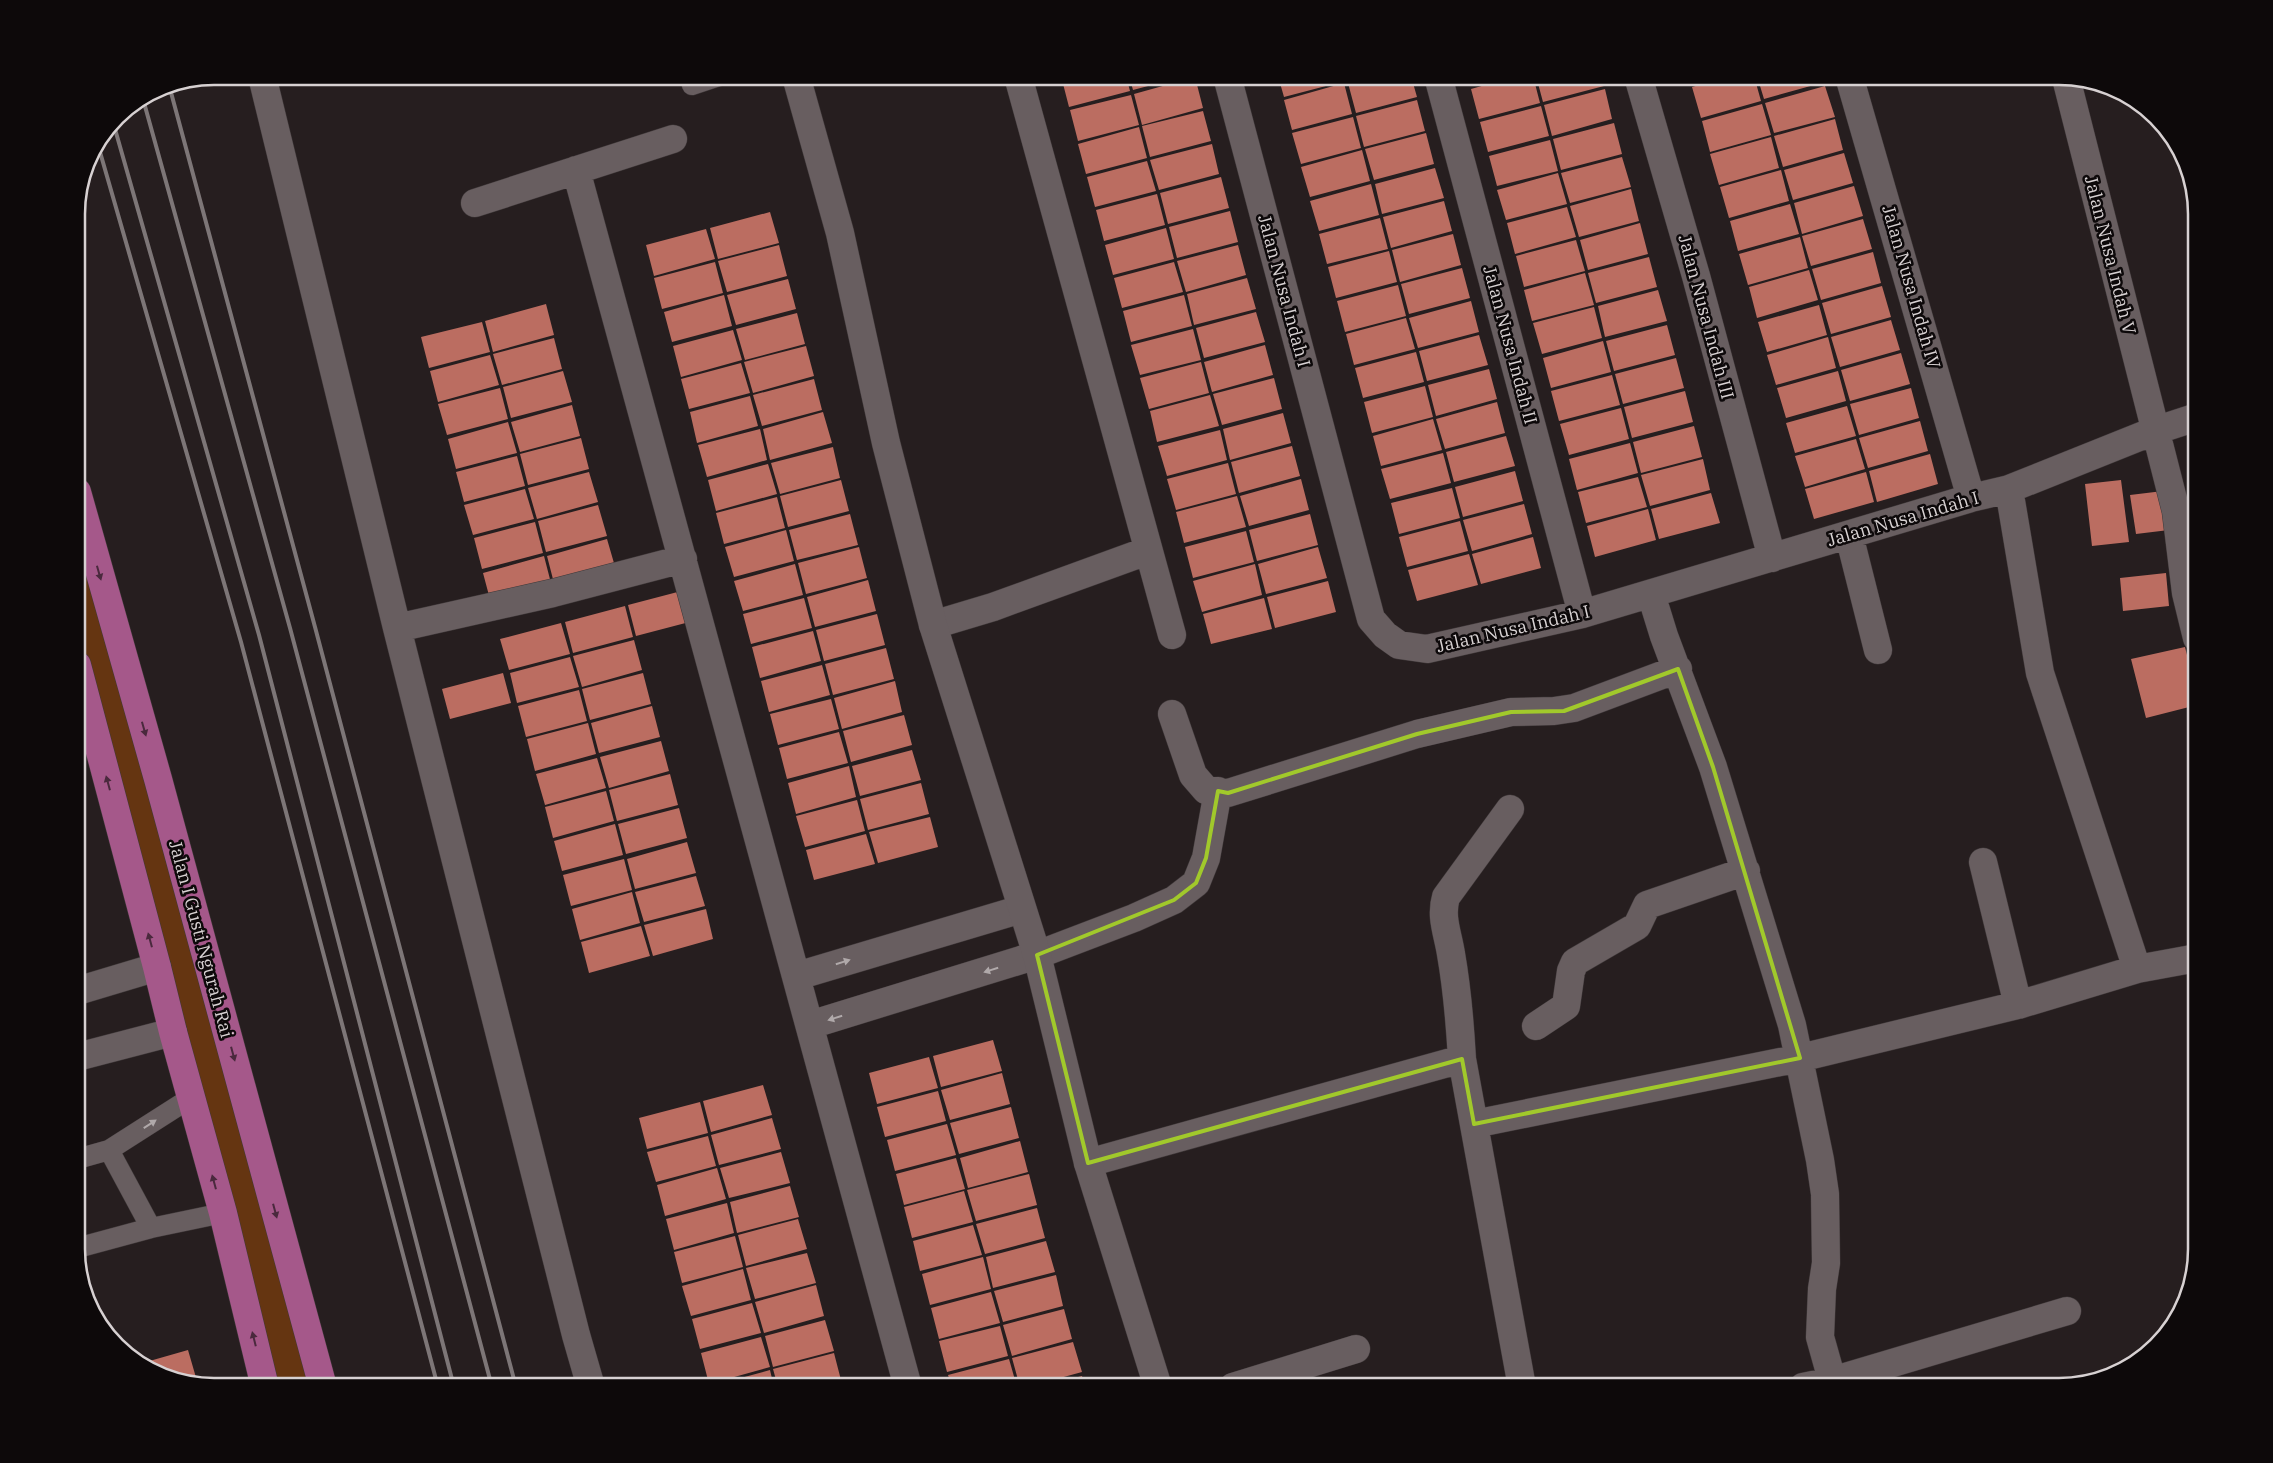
<svg xmlns="http://www.w3.org/2000/svg" width="2273" height="1463" font-family="'IBM Plex Serif',serif">
  <style>
    .green { fill: #653511 }
    .building { fill: #bb6d61 }
    .lines { fill: none; stroke-linecap: round; stroke-linejoin: round }
    .service-casing { stroke: #3f3839; stroke-width: 21 }
    .minor-casing { stroke: #3f3839; stroke-width: 29 }
    .tertiary-casing { stroke: #3f3839; stroke-width: 29 }
    .primary-casing { stroke: #3f3839; stroke-width: 29 }
    .service { stroke: #685e60; stroke-width: 20 }
    .minor { stroke: #685e60; stroke-width: 28 }
    .tertiary { stroke: #685e60; stroke-width: 28 }
    .primary { stroke: #a5588a; stroke-width: 28 }
    .rail { stroke: #7d7677; stroke-width: 4 }
    .oneway { fill: #4a293d }
    .oneway2 { fill: #b0a9aa }
    .marked { fill: none; stroke: #a1c92b; stroke-width: 4; stroke-linejoin: round }
    .labels { text-anchor: middle; stroke-width: 5; stroke-linejoin: round; paint-order: stroke }
    .street-label { font-size: 18px; fill: #d7d1d2; stroke: #0d090a }
    .rim { fill: none; stroke: #d7d1d2; stroke-width: 2.5 }
  </style>
  <rect width="100%" height="100%" fill="#261e1f"/>
  <!-- green -->
  <path class="green" d="M77 492 323 1387H265L77 665Z"/>
  <!-- building -->
  <path class="building" d="M1061 76H1126L1130 91 1069 107Z
    M1129 76H1182V77L1133 90Z
    M1278 76H1343L1345 81 1284 97Z
    M1372 76H1411L1417 97 1356 113 1348 83Z
    M1468 76H1504V77L1471 86Z
    M1517 76H1533L1540 103 1479 119 1471 89Z
    M1536 76H1601L1604 86 1543 102Z
    M1689 76H1717V77L1691 84Z
    M1730 76H1754L1761 101 1701 118 1692 87Z
    M1757 76H1823L1825 82 1764 99Z
    M1195 77 1203 108 1142 125 1134 94Z
    M1344 83 1352 114 1292 130 1284 100Z
    M1825 86 1835 117 1774 133 1765 103Z
    M1605 89 1612 119 1552 136 1544 105Z
    M1131 95 1139 125 1078 141 1070 110Z
    M1417 100 1425 131 1364 147 1356 116Z
    M1762 104 1771 135 1710 152 1702 121Z
    M1541 106 1549 136 1488 152 1480 122Z
    M1203 111 1211 141 1150 157 1142 126Z
    M1353 117 1361 148 1301 164 1292 133Z
    M1835 119 1843 150 1783 167 1774 136Z
    M1614 123 1622 154 1561 170 1553 139Z
    M1139 127 1147 158 1086 174 1078 144Z
    M1426 133 1434 164 1374 180 1365 149Z
    M1771 137 1779 168 1719 185 1710 154Z
    M1550 140 1558 171 1497 186 1489 156Z
    M1212 144 1219 174 1159 190 1150 160Z
    M1362 150 1370 181 1310 197 1301 167Z
    M1844 153 1853 183 1793 200 1784 170Z
    M1622 157 1631 187 1570 203 1561 173Z
    M1147 161 1156 191 1095 207 1087 177Z
    M1435 168 1444 198 1382 214 1375 184Z
    M1781 170 1789 201 1729 218 1720 187Z
    M1558 173 1567 204 1506 220 1497 190Z
    M1221 177 1229 208 1168 224 1160 193Z
    M1371 184 1379 215 1319 231 1310 201Z
    M1854 186 1863 216 1802 234 1794 203Z
    M1631 189 1639 221 1579 237 1570 206Z
    M1157 194 1165 225 1104 241 1096 210Z
    M1444 201 1452 231 1391 248 1383 217Z
    M1790 204 1799 234 1738 251 1730 221Z
    M1567 207 1576 237 1515 254 1507 223Z
    M1230 211 1238 242 1177 258 1169 227Z
    M770 212 779 243 718 259 710 228Z
    M1380 218 1388 249 1327 264 1319 234Z
    M1863 219 1872 249 1811 266 1802 236Z
    M1640 223 1648 254 1588 270 1580 240Z
    M1166 228 1174 259 1113 275 1105 245Z
    M706 229 715 259 654 276 646 245Z
    M1453 234 1461 265 1400 282 1392 250Z
    M1800 237 1808 268 1748 285 1739 254Z
    M1576 240 1585 271 1524 287 1516 256Z
    M779 245 787 276 727 292 718 261Z
    M1238 245 1246 275 1186 292 1177 261Z
    M1389 251 1397 282 1336 298 1328 267Z
    M1873 252 1881 283 1821 300 1812 269Z
    M1649 257 1657 287 1596 303 1588 273Z
    M715 262 723 293 662 309 654 278Z
    M1174 262 1183 292 1122 308 1114 278Z
    M1462 268 1470 298 1409 314 1401 284Z
    M1809 270 1818 300 1757 318 1749 287Z
    M1585 273 1594 305 1532 321 1524 290Z
    M1247 278 1256 309 1194 325 1187 294Z
    M788 279 796 309 736 325 727 295Z
    M1398 285 1406 316 1345 332 1337 301Z
    M1882 286 1891 317 1831 334 1822 303Z
    M1658 290 1667 321 1605 337 1598 306Z
    M724 295 732 326 672 342 664 312Z
    M1184 295 1192 326 1131 342 1123 311Z
    M1471 301 1479 332 1418 348 1409 318Z
    M546 304 554 335 493 352 485 321Z
    M1819 305 1827 335 1767 352 1758 322Z
    M1594 307 1602 338 1542 354 1533 323Z
    M1256 312 1265 342 1204 358 1196 328Z
    M797 313 805 344 745 360 736 329Z
    M1406 318 1415 349 1354 365 1346 334Z
    M1891 320 1900 350 1840 367 1831 337Z
    M482 322 490 352 429 368 421 337Z
    M1667 325 1675 355 1614 371 1606 341Z
    M1193 329 1201 360 1140 375 1131 345Z
    M733 330 742 360 681 377 673 346Z
    M1479 335 1488 365 1427 381 1419 351Z
    M1828 337 1836 368 1776 385 1767 355Z
    M554 338 562 369 502 385 493 354Z
    M1603 341 1611 372 1551 388 1543 358Z
    M1265 345 1273 375 1212 392 1204 362Z
    M806 346 814 376 753 393 744 362Z
    M1416 352 1424 382 1363 398 1355 368Z
    M1901 353 1910 384 1850 401 1841 370Z
    M490 355 499 385 438 402 430 371Z
    M1676 358 1684 388 1623 404 1615 374Z
    M1201 362 1209 393 1149 409 1140 378Z
    M741 363 750 393 689 409 681 379Z
    M1489 369 1497 399 1436 416 1428 385Z
    M563 371 572 402 511 418 503 387Z
    M1838 371 1846 401 1786 418 1777 388Z
    M1612 375 1620 405 1559 421 1551 391Z
    M1274 378 1282 409 1222 425 1213 394Z
    M814 379 822 410 762 426 753 395Z
    M1425 386 1433 417 1372 433 1364 402Z
    M500 388 508 419 447 435 438 404Z
    M1911 388 1919 418 1859 435 1850 404Z
    M1685 391 1693 422 1632 438 1624 407Z
    M1210 395 1219 426 1157 442 1150 411Z
    M750 396 758 426 697 443 690 412Z
    M1497 402 1505 433 1445 449 1436 419Z
    M572 405 580 436 520 452 511 422Z
    M1847 406 1856 436 1795 453 1786 423Z
    M1621 408 1629 439 1569 455 1560 424Z
    M823 412 832 443 770 460 763 429Z
    M1283 413 1291 443 1230 460 1223 429Z
    M1433 419 1442 450 1381 466 1373 436Z
    M1920 421 1928 451 1868 468 1859 438Z
    M508 422 517 453 456 469 448 439Z
    M1694 426 1702 457 1641 473 1633 442Z
    M760 429 767 460 707 477 698 445Z
    M1220 430 1227 460 1167 476 1158 446Z
    M1506 436 1515 466 1454 482 1446 452Z
    M581 438 589 469 528 485 520 454Z
    M1856 439 1865 469 1805 487 1795 456Z
    M1630 443 1638 473 1577 490 1569 459Z
    M1292 446 1300 476 1239 493 1231 462Z
    M833 447 840 478 780 494 771 463Z
    M1443 453 1451 483 1390 499 1381 469Z
    M1930 454 1938 484 1877 502 1869 471Z
    M517 456 525 486 464 502 456 472Z
    M1703 459 1710 490 1650 506 1641 475Z
    M1228 463 1236 494 1176 510 1167 479Z
    M768 464 777 494 716 511 708 480Z
    M1515 471 1523 501 1463 517 1455 487Z
    M589 472 598 502 537 519 528 488Z
    M1866 472 1874 502 1814 519 1805 489Z
    M1638 477 1647 507 1586 523 1578 492Z
    M1301 479 1309 510 1249 526 1240 496Z
    M841 480 849 511 788 527 780 496Z
    M2121 480 2129 542 2092 546 2085 484Z
    M1452 488 1460 518 1399 534 1391 503Z
    M525 489 534 519 473 535 464 505Z
    M2163 491 2169 530 2136 534 2130 495Z
    M1711 493 1720 523 1659 539 1651 509Z
    M1237 496 1246 527 1184 543 1176 512Z
    M777 497 785 528 724 544 716 513Z
    M1524 504 1532 534 1472 551 1463 520Z
    M598 505 607 536 546 552 538 521Z
    M1648 509 1656 540 1595 557 1587 526Z
    M850 514 858 545 797 560 789 530Z
    M1310 514 1318 545 1257 561 1249 530Z
    M1460 521 1468 551 1407 567 1399 537Z
    M535 522 543 553 482 569 474 538Z
    M786 530 794 561 734 577 725 547Z
    M1246 531 1254 562 1193 578 1185 547Z
    M1533 537 1541 568 1481 584 1472 554Z
    M607 539 616 570 555 587 547 556Z
    M859 547 867 578 806 594 798 563Z
    M1318 547 1327 578 1266 594 1258 564Z
    M1469 554 1478 585 1417 601 1408 570Z
    M544 556 552 587 491 603 483 573Z
    M795 564 803 595 743 611 734 581Z
    M1255 564 1262 595 1202 612 1193 581Z
    M2166 573 2169 606 2123 611 2120 578Z
    M868 580 876 611 815 627 807 597Z
    M1328 581 1336 612 1275 628 1267 597Z
    M689 589 697 620 636 636 628 605Z
    M804 598 812 628 751 644 743 614Z
    M1264 598 1272 629 1211 644 1203 614Z
    M625 606 633 637 573 653 565 622Z
    M877 614 885 645 824 661 816 630Z
    M561 623 570 654 509 670 500 639Z
    M813 631 821 661 760 678 752 647Z
    M634 640 642 670 582 687 573 656Z
    M2185 647 2197 695V705L2146 718 2131 659Z
    M886 648 894 679 833 695 825 664Z
    M570 657 579 687 517 703 510 673Z
    M822 665 830 695 769 712 761 681Z
    M503 673 511 703 450 719 442 689Z
    M643 673 651 704 590 720 582 689Z
    M895 681 902 712 842 729 834 698Z
    M579 690 587 721 526 737 518 706Z
    M831 699 839 729 778 745 770 714Z
    M652 706 660 737 599 753 591 723Z
    M904 715 912 745 851 762 843 731Z
    M588 723 596 754 535 771 527 739Z
    M839 732 848 763 787 779 779 748Z
    M661 741 669 771 609 788 600 757Z
    M912 750 921 780 860 796 852 766Z
    M597 758 606 788 545 805 536 774Z
    M849 766 856 797 796 814 788 783Z
    M670 774 678 805 617 821 609 790Z
    M921 783 929 814 868 830 860 799Z
    M606 791 614 821 553 838 545 807Z
    M857 800 865 831 805 847 796 816Z
    M679 808 687 838 626 854 618 824Z
    M930 817 938 847 878 863 869 832Z
    M615 824 623 855 562 871 554 841Z
    M866 834 875 864 814 880 806 850Z
    M687 842 696 873 635 889 627 859Z
    M624 859 632 890 571 906 563 875Z
    M696 876 705 906 644 922 635 892Z
    M632 892 640 923 580 940 572 909Z
    M706 909 713 939 653 956 644 925Z
    M641 926 650 956 589 973 581 942Z
    M993 1040 1002 1071 941 1087 933 1056Z
    M929 1057 938 1088 877 1104 869 1073Z
    M1002 1073 1010 1104 950 1120 941 1090Z
    M763 1085 772 1115 711 1132 703 1101Z
    M938 1091 946 1121 885 1137 877 1107Z
    M700 1102 708 1133 647 1149 639 1118Z
    M1011 1107 1019 1138 959 1154 950 1123Z
    M772 1118 781 1149 719 1165 711 1135Z
    M947 1124 956 1155 895 1171 887 1140Z
    M708 1136 716 1166 656 1182 647 1152Z
    M1020 1141 1028 1172 968 1188 960 1158Z
    M781 1152 790 1183 729 1198 720 1168Z
    M956 1158 965 1189 904 1205 896 1174Z
    M717 1168 726 1199 665 1216 657 1185Z
    M1029 1174 1037 1205 976 1221 967 1190Z
    M790 1186 799 1217 737 1233 730 1202Z
    M964 1191 973 1222 912 1238 904 1207Z
    M727 1203 734 1233 674 1250 666 1219Z
    M1037 1208 1045 1238 985 1254 976 1224Z
    M798 1219 807 1249 746 1266 738 1235Z
    M973 1225 982 1255 920 1271 913 1241Z
    M735 1236 743 1267 682 1283 674 1252Z
    M1046 1241 1055 1272 993 1288 986 1257Z
    M807 1253 816 1283 755 1299 746 1268Z
    M983 1257 991 1289 930 1305 922 1274Z
    M743 1269 751 1300 691 1316 682 1286Z
    M1056 1275 1063 1306 1003 1322 994 1291Z
    M816 1285 824 1316 764 1333 755 1302Z
    M991 1292 1000 1323 939 1339 931 1308Z
    M752 1303 761 1333 700 1349 692 1319Z
    M1064 1309 1072 1339 1012 1356 1003 1325Z
    M825 1320 834 1351 773 1367 765 1336Z
    M1000 1326 1008 1356 947 1372 939 1341Z
    M761 1337 770 1367 709 1384 701 1353Z
    M1073 1342 1082 1372 1027 1387H1020L1012 1358Z
    M188 1350 197 1381 139 1364Z
    M834 1353 842 1384 832 1387H778L773 1369Z
    M1009 1359 1017 1387H952L948 1375Z
    M770 1370 774 1387H711V1386Z
    M1082 1376 1085 1387H1042V1386Z"/>
  <g class="lines">
    <!-- service casing -->
    <g class="service-casing">
      <path id="service" d="M692 85 719 76
        M109 1150 151 1228
        M77 1159 109 1150 192 1097
        M77 1248 151 1228 223 1213"/>
    </g>
    <!-- minor casing -->
    <g class="minor-casing">
      <path id="minor" d="M262 76 397 628 576 1335 591 1387
        M1018 76 1172 635
        M1227 76 1371 619 1385 635 1399 645 1427 649 1582 614 1971 498 2009 489 2154 431 2197 417
        M1438 76 1582 614
        M1638 76 1696 276 1772 558
        M1849 76 1971 498
        M2066 78 2176 511 2186 593 2197 638
        M576 170 908 1387
        M475 203 673 139
        M2009 489 2040 673 2137 969
        M1849 535 1878 650
        M1651 594 1664 636 1713 767 1792 1025 1820 1160 1825 1194 1826 1263 1822 1289 1820 1337 1834 1387
        M933 625 993 607 1147 551
        M397 628 553 593 683 559
        M1172 714 1193 775 1206 790 1228 793 1417 734 1511 712 1554 711 1574 708 1678 669
        M1983 862 2018 1005
        M797 976 1022 909
        M77 991 157 967
        M810 1025 1037 955 1134 918 1174 900 1196 883 1206 858 1218 791
        M1536 1026 1566 1006 1571 971 1575 962 1637 926 1647 905 1746 871
        M77 1057 173 1032
        M1462 1059 1522 1387
        M1474 1124 1800 1058 2018 1005 2137 969 2197 958
        M1088 1163 1462 1059C1460 1024 1457 988 1451 954 1448 934 1440 917 1446 897L1510 809
        M1233 1387 1356 1349
        M1803 1387 1832 1381 2067 1311"/>
    </g>
    <!-- tertiary casing -->
    <g class="tertiary-casing">
      <path id="tertiary" d="M796 76 840 233 886 443 933 625 1037 955 1088 1163 1158 1387"/>
    </g>
    <!-- primary casing -->
    <g class="primary-casing">
      <path id="primary" d="M77 492 158 779 323 1387
        M77 665 157 967 173 1032 223 1213 265 1387"/>
    </g>
    <!-- service -->
    <use href="#service" class="service"/>
    <!-- minor -->
    <use href="#minor" class="minor"/>
    <!-- tertiary -->
    <use href="#tertiary" class="tertiary"/>
    <!-- primary -->
    <use href="#primary" class="primary"/>
    <!-- rail -->
    <path class="rail" d="M169 85 315 627 516 1387
      M143 99 290 628 492 1387
      M113 122 259 635 454 1387
      M98 145 241 642 438 1387"/>
  </g>
  <!-- one-way arrows -->
  <defs><path id="oneway-solid" d="M-6-.8H1V-3.2L6.5 0L1 3.2V.8H-6Z" transform="scale(1.25)"/></defs>
  <g class="oneway">
    <use href="#oneway-solid" transform="translate(99 573) rotate(74)"/>
    <use href="#oneway-solid" transform="translate(144 729) rotate(74)"/>
    <use href="#oneway-solid" transform="translate(108 783) rotate(-105)"/>
    <use href="#oneway-solid" transform="translate(150 940) rotate(-105)"/>
    <use href="#oneway-solid" transform="translate(233 1054) rotate(75)"/>
    <use href="#oneway-solid" transform="translate(214 1182) rotate(-105)"/>
    <use href="#oneway-solid" transform="translate(275 1211) rotate(75)"/>
    <use href="#oneway-solid" transform="translate(254 1339) rotate(-104)"/>
  </g>
  <g class="oneway2">
    <use href="#oneway-solid" transform="translate(843 962) rotate(-17)"/>
    <use href="#oneway-solid" transform="translate(991 970) rotate(163)"/>
    <use href="#oneway-solid" transform="translate(835 1018) rotate(163)"/>
    <use href="#oneway-solid" transform="translate(150 1124) rotate(-33)"/>
  </g>
  <!-- marked area -->
  <path class="marked" d="M1678 669 1713 767 1800 1058 1474 1124 1462 1059 1088 1163 1037 955 1174 900 1196 883 1206 858 1218 791 1228 793 1417 734 1511 712 1564 711Z"/>
  <g class="labels">
    <!-- street labels -->
    <g class="street-label">
      <text transform="translate(2110 255) rotate(76)" y="6">Jalan Nusa Indah V</text>
      <text transform="translate(1911 287) rotate(74)" y="6">Jalan Nusa Indah IV</text>
      <text transform="translate(1284 291) rotate(75)" y="6">Jalan Nusa Indah I</text>
      <text transform="translate(1706 317) rotate(75)" y="6">Jalan Nusa Indah III</text>
      <text transform="translate(1510 345) rotate(75)" y="6">Jalan Nusa Indah II</text>
      <text transform="translate(1903 519) rotate(-16)" y="6">Jalan Nusa Indah I</text>
      <text transform="translate(1513 629) rotate(-13)" y="6">Jalan Nusa Indah I</text>
      <text transform="translate(201 939) rotate(75)" y="6">Jalan I Gusti Ngurah Rai</text>
    </g>
  </g>
  <!-- crop -->
  <path d="M0 0H2273V1463H0ZM214 85H2059A129 129 0 0 1 2188 214V1249A129 129 0 0 1 2059 1378H214A129 129 0 0 1 85 1249V214A129 129 0 0 1 214 85Z" fill="#0d090a" fill-rule="evenodd"/>
  <path class="rim" d="M214 85H2059A129 129 0 0 1 2188 214V1249A129 129 0 0 1 2059 1378H214A129 129 0 0 1 85 1249V214A129 129 0 0 1 214 85Z"/>
</svg>
